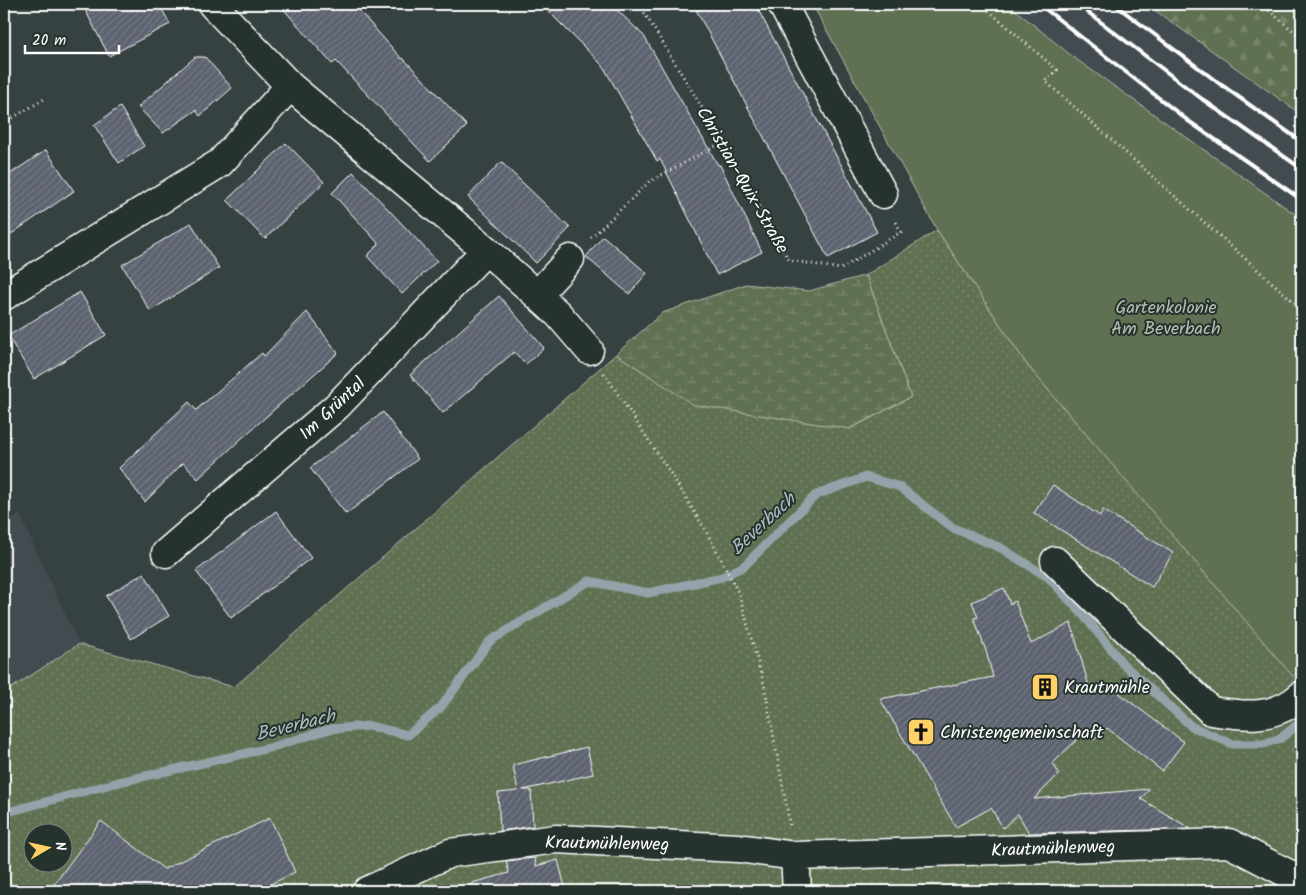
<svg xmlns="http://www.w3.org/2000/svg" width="1306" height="895" font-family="Kalam,sans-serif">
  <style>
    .built { fill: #424b4f }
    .green { fill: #617153; stroke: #b0b8a9 }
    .forest { fill: url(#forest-firs); stroke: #b0b8a9 }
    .wetland { fill: url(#wetland-marsh); stroke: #b0b8a9 }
    .park { fill: url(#park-dots); stroke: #b0b8a9; fill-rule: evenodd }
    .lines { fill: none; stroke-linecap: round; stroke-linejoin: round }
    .stream { stroke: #93a3a9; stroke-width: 9 }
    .building { fill: url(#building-hatch); stroke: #fff }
    .minor-casing { stroke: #fff; stroke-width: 31 }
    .path { stroke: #fff; stroke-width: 3; stroke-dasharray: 1 4; stroke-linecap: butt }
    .minor { stroke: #26332d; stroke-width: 28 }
    .rail { stroke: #fff; stroke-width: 4 }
    .labels { text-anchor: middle; stroke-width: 4; stroke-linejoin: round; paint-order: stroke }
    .street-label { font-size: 18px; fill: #fff; stroke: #26332d }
    .park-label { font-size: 18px; fill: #b8bfb2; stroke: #26332d }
    .poi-label { font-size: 18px; fill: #fff; stroke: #26332d; text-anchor: start }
    .water-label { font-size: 19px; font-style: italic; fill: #aebabf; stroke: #26332d }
  </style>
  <defs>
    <pattern id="forest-firs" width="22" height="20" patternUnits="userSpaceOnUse" patternTransform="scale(1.25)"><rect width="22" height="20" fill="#617153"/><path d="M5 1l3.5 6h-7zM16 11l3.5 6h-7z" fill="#79866d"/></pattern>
    <pattern id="wetland-marsh" width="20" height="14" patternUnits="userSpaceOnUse" patternTransform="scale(1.25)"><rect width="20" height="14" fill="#617153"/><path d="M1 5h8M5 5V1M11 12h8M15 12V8" fill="none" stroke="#79866d"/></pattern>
    <pattern id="park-dots" width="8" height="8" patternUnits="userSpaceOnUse" patternTransform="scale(1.25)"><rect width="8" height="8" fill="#617153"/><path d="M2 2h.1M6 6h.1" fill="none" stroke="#79866d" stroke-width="1.8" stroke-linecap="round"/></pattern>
    <pattern id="building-hatch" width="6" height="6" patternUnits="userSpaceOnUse" patternTransform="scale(1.25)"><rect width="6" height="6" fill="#5d626f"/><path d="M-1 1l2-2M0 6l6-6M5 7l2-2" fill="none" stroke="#757a85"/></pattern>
  </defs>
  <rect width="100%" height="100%" fill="#364141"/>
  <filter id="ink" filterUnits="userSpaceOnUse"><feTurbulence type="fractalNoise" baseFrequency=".02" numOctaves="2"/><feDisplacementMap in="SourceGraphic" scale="10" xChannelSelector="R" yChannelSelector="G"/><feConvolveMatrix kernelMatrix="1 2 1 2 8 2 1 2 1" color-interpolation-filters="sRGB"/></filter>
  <g filter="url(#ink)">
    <!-- built -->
    <path class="built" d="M1008 4H1146L1302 115V219L1073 57Z
      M20 515 79 644 4 693V521Z"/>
    <!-- green -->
    <path class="green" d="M812 4H1008L1073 57 1302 219V669L1292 677 1027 365 937 230Z"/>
    <!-- forest -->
    <path class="forest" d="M1146 4H1302V115Z"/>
    <!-- wetland -->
    <path class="wetland" d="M866 275 911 397 849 429 693 405 616 354 662 313 746 284 809 291Z"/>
    <!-- park -->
    <path class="park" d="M937 230 1027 365 1302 687V741L1292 749 1302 761V891H4V693L79 644 234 687 616 354 694 405 850 429 911 397 866 275ZM32 832H62V862H32Z"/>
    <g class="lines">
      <!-- stream -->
      <path class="stream" d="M4 813 119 782 269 748 330 729 369 726 408 735 441 707 490 641 589 581 648 593 722 577 744 566 816 495 866 477 900 487 951 527 1001 548 1049 578 1086 618 1123 664 1191 726 1232 744H1263L1281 738 1302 721"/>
    </g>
    <!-- building -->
    <path class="building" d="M82 4H159L170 24 109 56Z
      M279 4H353L402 59 403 58 467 126 430 161 336 61 332 64Z
      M541 4H611L644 36 718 165H720L762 252 717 275 660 159 657 161 603 66Z
      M693 4H755L877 232 828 258Z
      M195 57H205L232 88 200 116 196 110 163 133 138 107Z
      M120 107 144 146 119 163 94 125Z
      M286 143 324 182 265 239 227 200Z
      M46 150 74 191 4 239V178Z
      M501 162 570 228 536 263 468 197Z
      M353 172 437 261 402 294 367 256 379 244 332 193Z
      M191 223 219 268 150 311 122 265Z
      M603 236 647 273 629 294 586 257Z
      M80 292 106 335 34 379 8 336Z
      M499 296 544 348 526 364 514 352 443 413 410 375Z
      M307 312 338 353 242 438 198 479 183 463 145 502 119 468 189 402 196 410 262 353 264 356Z
      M383 412 418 459 346 514 310 468Z
      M1053 485 1100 516 1103 510 1173 553 1152 587 1034 513Z
      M276 511 311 558 231 618 196 571Z
      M144 573 169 616 131 639 106 596Z
      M1004 588 1010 604 1015 601 1031 644 1071 623 1090 690 1108 684 1129 701 1184 742 1162 771 1107 728 1094 740 1085 732 1053 763 1059 774 1034 799 1149 789 1141 799 1191 829 1029 833 1018 814 1003 828 991 808 956 827 880 699 993 677 986 651 974 618 978 617 972 602Z
      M587 747 593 774 523 790H531L533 826 500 831 498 793 518 791 513 765Z
      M270 818 295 872 257 891H49L101 821 164 869Z
      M535 858 536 866 558 860 565 887 549 891H473L472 883 509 873 506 861Z"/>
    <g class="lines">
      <!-- minor casing -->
      <g class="minor-casing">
        <path id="minor" d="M212 4 290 86 486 250 537 295 558 314 589 350
          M782 4 883 194
          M537 295 570 259
          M4 296 220 163 290 86
          M166 553 337 406 486 250
          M1055 561 1211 711C1246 716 1274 720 1302 695
          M795 856 797 891
          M367 891 450 853 556 839 738 848 795 856 1229 843 1302 881"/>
      </g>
      <!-- path -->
      <path class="path" d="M639 4 723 142 789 260 841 269 901 232 895 220
        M981 4 1057 70 1045 81 1302 309
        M1261 4 1302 38
        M4 123 46 98
        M591 238 649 182 723 142
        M604 373 675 480 710 538 739 594 764 684 790 826"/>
      <!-- minor -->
      <use href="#minor" class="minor"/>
      <!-- rail -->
      <path class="rail" d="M1039 4 1187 120 1302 200
        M1077 4 1202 99 1302 169
        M1114 4 1216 81 1302 142"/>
    </g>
  </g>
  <!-- icons -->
  <defs>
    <g id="building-square" transform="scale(1.4375)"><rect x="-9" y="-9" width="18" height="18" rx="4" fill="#ffd166" stroke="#26332d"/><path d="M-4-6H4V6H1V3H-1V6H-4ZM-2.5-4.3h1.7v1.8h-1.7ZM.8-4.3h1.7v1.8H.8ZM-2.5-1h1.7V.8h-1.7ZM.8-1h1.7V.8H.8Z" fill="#111"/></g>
    <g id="church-square" transform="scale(1.4375)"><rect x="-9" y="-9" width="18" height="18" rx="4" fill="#ffd166" stroke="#26332d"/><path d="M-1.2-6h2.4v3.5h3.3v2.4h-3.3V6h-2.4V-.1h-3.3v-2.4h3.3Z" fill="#111"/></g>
  </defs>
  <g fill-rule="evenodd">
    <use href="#building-square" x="1045" y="687"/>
    <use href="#church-square" x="921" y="732"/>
  </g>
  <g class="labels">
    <!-- street labels -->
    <g class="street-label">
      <text transform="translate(743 180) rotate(60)" y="6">Christian-Quix-Straße</text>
      <text transform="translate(332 408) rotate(-43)" y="6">Im Grüntal</text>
      <text transform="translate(607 843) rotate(1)" y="6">Krautmühlenweg</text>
      <text transform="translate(1053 848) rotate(-2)" y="6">Krautmühlenweg</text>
    </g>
    <!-- park labels -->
    <g class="park-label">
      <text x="1166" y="313">Gartenkolonie<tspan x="1166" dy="21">Am Beverbach</tspan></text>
    </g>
    <!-- poi labels -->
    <g class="poi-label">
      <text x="1064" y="693">Krautmühle</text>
      <text x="940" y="738">Christengemeinschaft</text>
    </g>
    <!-- water labels -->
    <g class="water-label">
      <text transform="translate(762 523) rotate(-43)" y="7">Beverbach</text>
      <text transform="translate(295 724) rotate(-14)" y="7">Beverbach</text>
    </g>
  </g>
  <!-- margin -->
  <rect width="1306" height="895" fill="none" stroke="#26332d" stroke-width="20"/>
  <rect x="10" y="10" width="1286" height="875" fill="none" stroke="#fff" stroke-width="2" filter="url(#ink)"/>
  <!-- north arrow -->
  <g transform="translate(48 848) rotate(81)"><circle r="24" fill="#26332d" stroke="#7d8581"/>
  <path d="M0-4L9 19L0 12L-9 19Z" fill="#ffd166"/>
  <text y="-8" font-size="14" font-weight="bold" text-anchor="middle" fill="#ffffff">N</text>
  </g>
  <!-- scale -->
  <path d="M25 45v8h94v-8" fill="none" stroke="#ffffff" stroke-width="2.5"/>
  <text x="32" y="45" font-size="15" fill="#ffffff" stroke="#26332d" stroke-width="4" paint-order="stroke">20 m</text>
</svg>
